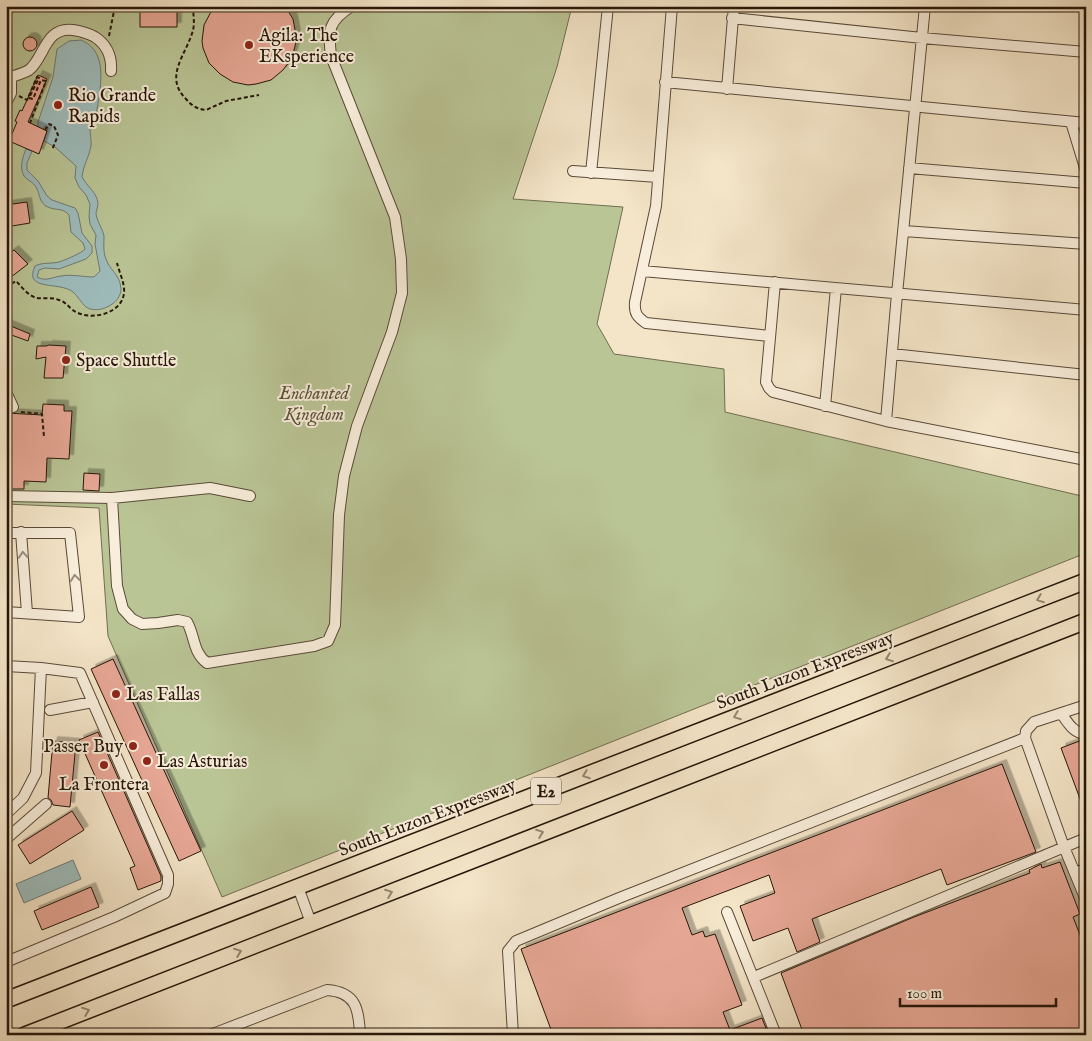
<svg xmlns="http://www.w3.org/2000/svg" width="1092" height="1041" font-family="'IM FELL English',serif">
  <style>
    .green { fill: #bac596; stroke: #706e50 }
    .water { fill: #9ebdbd; stroke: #6e7a75 }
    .building { fill: #e7a795; stroke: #261609; filter: url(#shadow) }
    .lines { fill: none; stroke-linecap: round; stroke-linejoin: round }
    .minor-casing { stroke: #5a4a39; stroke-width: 12 }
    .highway-casing { stroke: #261609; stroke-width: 18 }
    .path { stroke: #261609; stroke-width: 2; stroke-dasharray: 4 2.5; stroke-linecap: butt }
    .minor { stroke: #f8eedb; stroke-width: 10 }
    .highway { stroke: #f4e5c8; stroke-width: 15 }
    .oneway { stroke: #9a8d7c }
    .oneway2 { stroke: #978872 }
    .poi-dot { fill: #8f2418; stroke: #f8eedb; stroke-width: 2 }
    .labels { text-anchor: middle; stroke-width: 4; stroke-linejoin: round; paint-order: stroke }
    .shield { fill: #f8eedb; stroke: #655748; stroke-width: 1 }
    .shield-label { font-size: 16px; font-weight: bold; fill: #261609 }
    .poi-label { font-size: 18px; fill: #261609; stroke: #f8eedb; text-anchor: start }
    .park-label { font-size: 18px; font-style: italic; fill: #5a533a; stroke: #f8eedb }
    .street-label { font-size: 18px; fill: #261609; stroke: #f8eedb }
  </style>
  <defs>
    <filter id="shadow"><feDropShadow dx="4.5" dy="-4.5" stdDeviation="0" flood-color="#0004"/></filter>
  </defs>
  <rect width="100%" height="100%" fill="#f4e5c8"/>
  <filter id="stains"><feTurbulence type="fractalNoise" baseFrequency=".004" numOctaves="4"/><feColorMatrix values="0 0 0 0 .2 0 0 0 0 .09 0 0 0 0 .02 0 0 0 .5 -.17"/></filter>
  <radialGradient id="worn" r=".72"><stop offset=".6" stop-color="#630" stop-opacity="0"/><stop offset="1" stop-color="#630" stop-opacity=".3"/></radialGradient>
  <!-- green -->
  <path class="green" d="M6 6H572L557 67 513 199 623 207 597 324 614 354 724 369 725 412 1086 497V553L222 897 108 636 99 508 6 504Z"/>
  <!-- water -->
  <path class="water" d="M81 40C111 52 99 92 96 117 86 128 92 135 91 146 89 157 83 166 82 177 87 186 97 193 98 203 98 207 96 211 96 214 97 222 103 229 104 236 104 244 103 252 106 259 110 271 120 274 121 289 121 304 98 315 86 307 81 303 78 296 73 292 60 281 23 292 35 266 43 262 51 264 59 262 65 260 82 253 85 249L83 243 71 232 69 215C62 207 56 211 48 207 39 204 40 193 36 187 33 182 27 180 24 176 19 168 23 156 26 149L32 151 27 163V170L38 181 47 196 52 200 75 208 78 213 82 233 92 246V253L86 259 59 269 45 268 39 270 37 277C46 282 52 277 61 276 72 274 83 277 94 277L100 271 95 244 96 235 90 224 89 216 90 204 86 195 79 187 75 178 76 166 55 147 44 141 48 128 45 126 43 130 38 127V122L53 77 57 49 69 41Z
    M73 860 81 879 24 903 16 884Z"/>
  <!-- building -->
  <path class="building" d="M140 6H177V27H140Z
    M214 6H285L293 19 296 35V42L292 58 283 70 271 80 256 84 248 85 233 82 220 74 209 63 203 48 202 41 204 25Z
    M23 44a7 7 0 1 1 14 0a7 7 0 1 1-14 0Z
    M38 75 47 79 28 122 47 131 39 154 9 141 17 122 15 121 20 110 22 111Z
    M27 202 30 223 6 227V205Z
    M14 250 28 264 6 281V256Z
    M6 324 30 334 28 341 6 333Z
    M48 345 66 346 63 378H44L46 357 36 359 37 346H47Z
    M43 404 64 405V411H72L69 459 47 458 46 482 24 481V489H6V413L42 415Z
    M84 473 100 474 99 491 83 490Z
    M113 659 201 851 179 861 91 669Z
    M98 732 161 876V881L138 890 130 868 135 866 79 740Z
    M1082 740 1086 741 1085 812 1061 748Z
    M53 741 76 743 70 807 53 805 51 800 48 798Z
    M1002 764 1036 852 947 885 941 869 812 919 820 942 797 952 788 928 753 941 740 906 775 893 769 875 682 908 692 935 703 931 705 937 715 934 742 1005 723 1012 730 1030 762 1018 767 1031 757 1035H553L521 949Z
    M72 811 84 830 30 864 18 845Z
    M1060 862 1080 914 1073 917 1086 950V1035H804L781 973 914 917 1030 873 1029 870 1041 864 1042 868Z
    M91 887 99 907 42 930 34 911Z"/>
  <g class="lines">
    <!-- minor casing -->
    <g class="minor-casing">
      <path id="minor" d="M672 6 656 206 635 302C634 313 637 317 646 323L770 336
        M732 18 922 38 1086 52
        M11 77C17 75 24 73 29 70 44 59 45 26 73 30 80 31 88 33 95 37 107 45 112 56 111 71
        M665 82 1086 123
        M727 89 734 6
        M6 103 11 93V77L7 74
        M1071 122 1086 171
        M909 168 1086 183
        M573 171 658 177
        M591 173 608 6
        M904 231 1086 244
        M642 271 1086 310
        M775 282 766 382 769 388 773 392 886 421 1086 460
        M892 354 1086 375
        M6 392 13 407
        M825 406 836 288
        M886 421 897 294 925 6
        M6 496 112 498 210 488 250 496
        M112 498 117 586 123 609 132 619 142 624 158 623 178 620 187 622C195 636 193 653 207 663L314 646 328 641 335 625 339 515 344 476 357 426 392 332 402 293 401 259 395 217 331 56C328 30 328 21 352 6
        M21 532 27 613
        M6 533H70L79 617 6 612
        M6 666 41 668 80 673 168 875V884L165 893 114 917 6 962
        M1086 705 1034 722 1026 731 1025 738 1064 847 1086 900
        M50 710 93 702
        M1061 713C1068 723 1073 733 1086 734
        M6 814 23 798 36 773 41 668
        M6 839 46 804
        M1075 873 1086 869
        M298 887 311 923
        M727 912 776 1035
        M754 977 1086 838
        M210 1035 327 990C356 992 359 1009 360 1035
        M513 1035 508 951 516 941 619 898 1025 738"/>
    </g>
    <!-- highway casing -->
    <g class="highway-casing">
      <path id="highway" d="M6 1000 1086 581
        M25 1035 1086 621"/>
    </g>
    <!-- path -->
    <path class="path" d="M193 6C193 14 195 23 193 30 187 54 163 76 186 99 192 106 197 109 206 110L226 101 259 95
      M109 36 115 6
      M19 96 27 100 37 77 39 78 29 98 33 99 41 80 46 81 30 123
      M45 130 49 124 54 126 58 135 52 150
      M6 287 16 281C22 287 28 296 37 298 44 299 52 297 59 300 67 302 70 310 78 313 94 320 122 313 124 293 125 283 119 272 117 263
      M21 412 42 414 44 437"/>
    <!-- minor -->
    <use href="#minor" class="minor"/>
    <!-- highway -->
    <use href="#highway" class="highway"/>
  </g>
  <!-- one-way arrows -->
  <defs><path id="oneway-chevron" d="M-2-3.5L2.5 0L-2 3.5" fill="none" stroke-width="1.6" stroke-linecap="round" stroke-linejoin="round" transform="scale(1.25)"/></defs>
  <g class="oneway">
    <use href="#oneway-chevron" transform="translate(23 555) rotate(-94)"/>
    <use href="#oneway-chevron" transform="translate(75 578) rotate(-96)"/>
  </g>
  <g class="oneway2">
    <use href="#oneway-chevron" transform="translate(1040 599) rotate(159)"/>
    <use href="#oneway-chevron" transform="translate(889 658) rotate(159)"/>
    <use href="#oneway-chevron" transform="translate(737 716) rotate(159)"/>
    <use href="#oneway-chevron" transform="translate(586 775) rotate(159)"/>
    <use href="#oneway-chevron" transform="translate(540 833) rotate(-21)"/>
    <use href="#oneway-chevron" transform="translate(389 893) rotate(-21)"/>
    <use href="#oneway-chevron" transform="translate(238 952) rotate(-21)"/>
    <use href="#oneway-chevron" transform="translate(86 1011) rotate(-21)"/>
  </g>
  <!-- markers -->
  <g class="poi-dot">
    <circle cx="249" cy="45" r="5"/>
    <circle cx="58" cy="105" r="5"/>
    <circle cx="66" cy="360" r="5"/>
    <circle cx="116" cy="694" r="5"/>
    <circle cx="133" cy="746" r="5"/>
    <circle cx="147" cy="761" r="5"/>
    <circle cx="104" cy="765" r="5"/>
  </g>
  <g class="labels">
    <!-- shield labels -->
    <rect class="shield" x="531" y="777.5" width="30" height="27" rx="4"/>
    <g class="shield-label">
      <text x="546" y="797">E2</text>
    </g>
    <!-- poi labels -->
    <g class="poi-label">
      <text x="259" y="41">Agila: The<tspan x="259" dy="21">EKsperience</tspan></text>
      <text x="68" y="101">Rio Grande<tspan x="68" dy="21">Rapids</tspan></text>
      <text x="76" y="366">Space Shuttle</text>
      <text x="126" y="700">Las Fallas</text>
      <text x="123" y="752" text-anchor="end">Passer Buy</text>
      <text x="157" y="767">Las Asturias</text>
      <text x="104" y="790" text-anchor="middle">La Frontera</text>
    </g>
    <!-- park labels -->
    <g class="park-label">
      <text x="314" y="399">Enchanted<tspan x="314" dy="21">Kingdom</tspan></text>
    </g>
    <!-- street labels -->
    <g class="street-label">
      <text transform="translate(805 670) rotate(-21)" y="6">South Luzon Expressway</text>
      <text transform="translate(427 817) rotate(-21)" y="6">South Luzon Expressway</text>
    </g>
  </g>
  <!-- margin -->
  <rect width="1092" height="1041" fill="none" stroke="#f4e5c8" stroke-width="25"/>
  <rect x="8" y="8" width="1077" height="1026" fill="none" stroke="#261609" stroke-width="2.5"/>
  <rect x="12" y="12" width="1067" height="1016" fill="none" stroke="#261609"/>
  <!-- scale -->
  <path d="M900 998v8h156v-8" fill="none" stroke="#261609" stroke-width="2.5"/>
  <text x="907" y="998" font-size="15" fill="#261609" stroke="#f8eedb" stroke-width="4" paint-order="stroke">100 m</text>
  <rect width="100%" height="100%" filter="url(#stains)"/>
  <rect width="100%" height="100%" fill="url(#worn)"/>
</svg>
